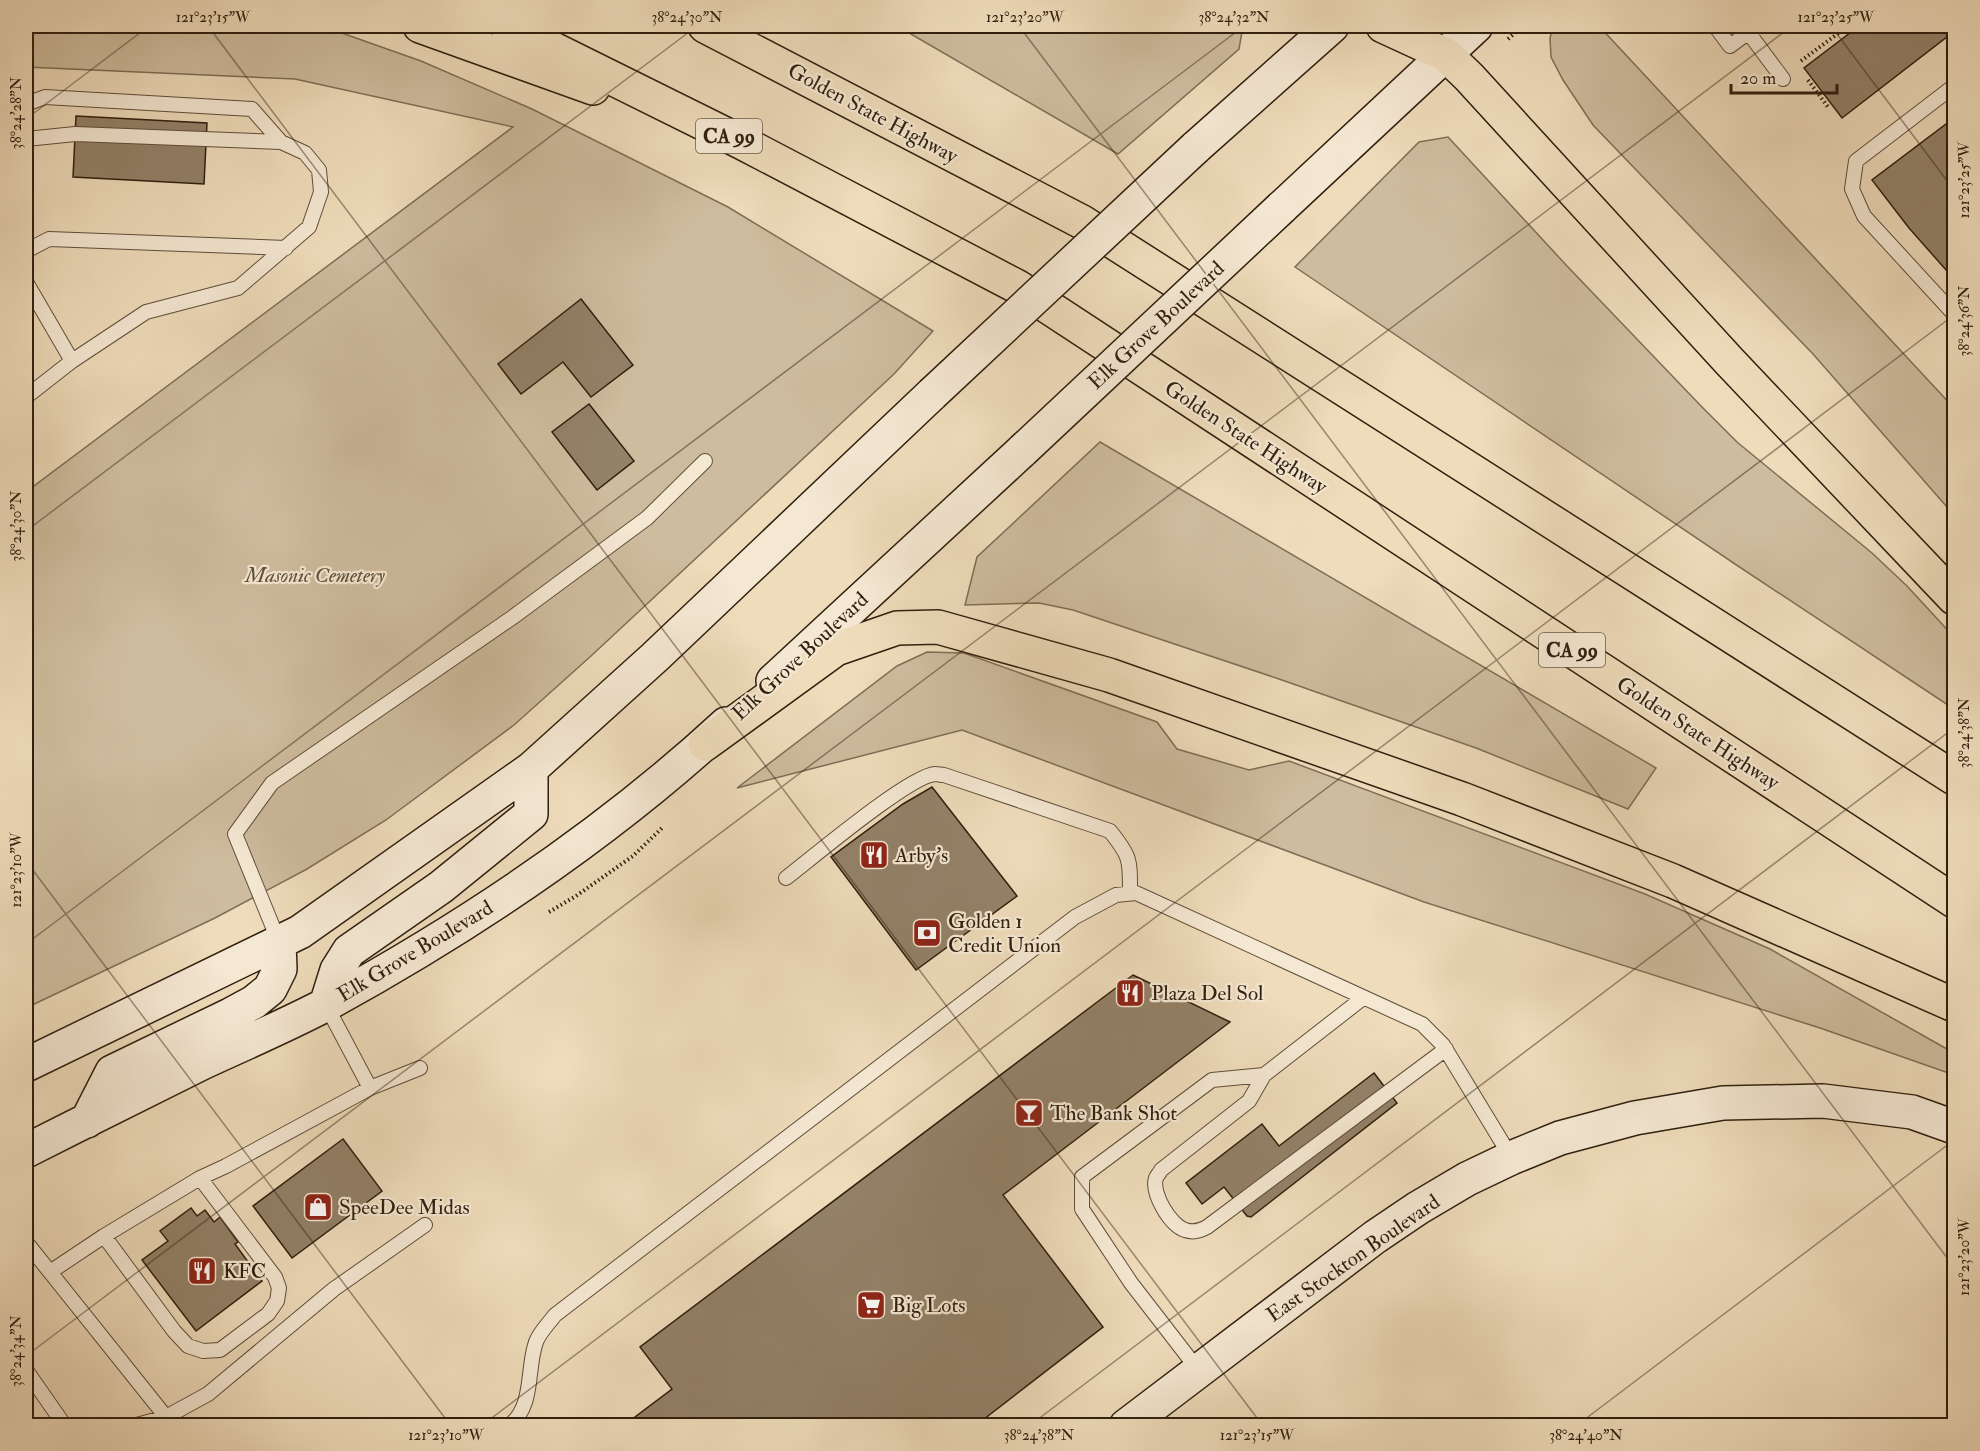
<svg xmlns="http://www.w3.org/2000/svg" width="1980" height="1451" font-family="'IM FELL Double Pica',serif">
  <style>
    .green { fill: #cebc9e; stroke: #7e6e56; stroke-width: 1.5 }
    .building { fill: #938168; stroke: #2f1f0f; stroke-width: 1.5 }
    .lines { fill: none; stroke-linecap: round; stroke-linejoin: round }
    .lane-casing { stroke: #5f4e3a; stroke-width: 16 }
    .secondary-casing { stroke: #2f1f0f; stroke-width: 36 }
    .highway-casing { stroke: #2f1f0f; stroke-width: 36 }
    .path { stroke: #2f1f0f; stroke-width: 4; stroke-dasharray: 1.5 3; stroke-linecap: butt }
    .lane { stroke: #f5e8d3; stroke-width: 14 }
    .secondary { stroke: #f5e8d3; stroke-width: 33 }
    .highway { stroke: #efdcbb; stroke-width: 33 }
    .secondary-bridge-casing { stroke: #2f1f0f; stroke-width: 36; stroke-linecap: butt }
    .secondary-bridge { stroke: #f5e8d3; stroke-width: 33 }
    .ticks { fill: none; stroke: #2f1f0f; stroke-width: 1.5; stroke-opacity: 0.45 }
    .labels { text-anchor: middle; stroke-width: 4.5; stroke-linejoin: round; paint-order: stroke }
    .shield { fill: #f5e8d3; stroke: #6a5b4a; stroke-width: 1.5 }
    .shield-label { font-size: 20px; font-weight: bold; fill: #2f1f0f }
    .street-label { font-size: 21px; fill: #2f1f0f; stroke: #f5e8d3 }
    .park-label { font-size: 21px; font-style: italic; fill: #5f4e3a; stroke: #f5e8d3 }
    .poi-label { font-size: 21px; fill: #2f1f0f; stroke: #f5e8d3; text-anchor: start }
    .neatline { fill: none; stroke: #2f1f0f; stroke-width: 2 }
    .ticks-label { font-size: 15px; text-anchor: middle; fill: #2f1f0f }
  </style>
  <rect width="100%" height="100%" fill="#efdcbb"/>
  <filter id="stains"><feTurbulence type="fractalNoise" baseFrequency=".00333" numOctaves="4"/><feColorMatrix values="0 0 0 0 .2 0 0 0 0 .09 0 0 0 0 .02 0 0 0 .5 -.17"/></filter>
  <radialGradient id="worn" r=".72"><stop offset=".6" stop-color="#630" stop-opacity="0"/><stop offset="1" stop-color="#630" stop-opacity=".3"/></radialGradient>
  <!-- green -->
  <path class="green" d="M26 26H322L421 61 532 109 728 207 933 331 894 374 591 656 514 725 386 820 307 869 215 918 26 1008V492L513 127 295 79 26 67Z
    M897 26H1243L1239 49 1118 154Z
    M1553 26H1599L1954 408V515L1813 354 1593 125 1563 80 1551 57 1550 38Z
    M1448 137 1567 266 1701 406 1737 442 1872 553 1907 586 1954 637V709L1735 564 1295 267 1419 142Z
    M1100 442 1656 768 1628 809 1476 748 1279 679 1073 610 1039 603 965 605 977 557Z
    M927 652 964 653 1157 722 1177 749 1249 770 1289 761 1645 894 1770 949 1954 1053V1075L1820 1028 1424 902 962 730 737 788 897 666Z"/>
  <!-- building -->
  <path class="building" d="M1859 26H1940L1948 36 1842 118 1804 68Z
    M76 116 207 123 204 184 73 177Z
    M1954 118V279L1909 228 1872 180Z
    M581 299 633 365 591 397 563 362 521 394 498 364Z
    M589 404 634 461 597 490 552 432Z
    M932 787 1017 896 916 970 831 857 903 804Z
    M1133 975 1230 1022 1003 1195 1103 1327 975 1426H623L672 1389 640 1347Z
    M1374 1073 1397 1103 1251 1217 1247 1216 1224 1187 1202 1204 1186 1183 1262 1124 1279 1146Z
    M343 1139 382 1191 292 1258 253 1206Z
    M191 1208 197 1216 205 1210 214 1222 220 1217 238 1242 235 1244 262 1281 196 1331 142 1260 168 1241 160 1231Z"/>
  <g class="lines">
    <!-- lane casing -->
    <g class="lane-casing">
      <path id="lane" d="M1715 26 1730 46 1757 26
        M1748 32 1783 79
        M1954 86 1856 161 1852 189 1864 216 1954 314
        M26 104 45 97 252 109 281 142 305 153 319 170 321 192 309 227 238 288 146 312 72 361
        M26 139 75 134 281 142
        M26 251 49 239 286 248
        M26 282 72 361 26 397
        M786 878C812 858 909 776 935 774 938 774 941 775 944 775L1110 831C1131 857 1130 860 1130 893
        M279 942 235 834 272 783 513 617 647 518 705 461
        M326 1005 370 1088
        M1264 1075 1249 1101 1161 1170C1160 1173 1157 1175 1156 1178 1151 1193 1170 1225 1185 1230 1193 1233 1200 1231 1207 1227L1446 1049
        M104 1236 174 1331 188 1346 203 1351 220 1350 268 1314 277 1301 279 1288 275 1277 200 1178
        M26 1242 166 1417
        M50 1272 104 1236 200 1178 226 1166 370 1088 420 1068
        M26 1370 65 1426
        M1199 1371 1131 1283 1082 1209V1177L1212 1080 1264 1075 1363 998
        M133 1426 166 1417 208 1394 334 1289 425 1225
        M509 1426C535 1405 526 1370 536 1342 539 1333 549 1323 555 1315L1075 917 1116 895 1136 893 1422 1024 1443 1045 1511 1157"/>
    </g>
    <!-- secondary casing -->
    <g class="secondary-casing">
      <path id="secondary" d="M1195 148 1332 26
        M1281 208 1476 26
        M773 681 1023 450
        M326 1005 337 970 349 951 441 887 531 814V769
        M26 1065 300 932 531 769 655 657 932 394
        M87 1121 112 1072 230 1015 254 1002 270 989 280 969 279 942
        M26 1151C85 1121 144 1092 204 1062 245 1043 287 1025 327 1004 469 926 607 834 726 724
        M1126 1426 1375 1237 1418 1208 1467 1179 1511 1158 1560 1138 1635 1118 1723 1103 1823 1101 1912 1112 1954 1127"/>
    </g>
    <!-- highway casing -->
    <g class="highway-casing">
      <path id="highway" d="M420 26 593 88
        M507 26 741 142 1018 287 1954 901
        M705 26 1082 222 1954 778
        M1383 26 1446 55 1469 77 1730 362 1954 598
        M705 744 836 649 897 628 938 627 1109 675 1462 799 1673 881 1954 1005"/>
    </g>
    <!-- path -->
    <path class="path" d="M1508 39 1523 26
      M1801 61 1848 26
      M1808 80 1828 107
      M549 912 576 896 633 856 663 827"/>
    <!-- lane -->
    <use href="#lane" class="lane"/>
    <!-- secondary -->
    <use href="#secondary" class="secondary"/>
    <!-- highway -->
    <use href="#highway" class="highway"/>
    <!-- secondary-bridge casing -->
    <g class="secondary-bridge-casing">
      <path id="secondary-bridge" d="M932 394 1195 148
        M1023 450 1281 208"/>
    </g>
    <!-- secondary-bridge -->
    <use href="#secondary-bridge" class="secondary-bridge"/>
  </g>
  <!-- ticks -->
  <path class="ticks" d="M208 26 1263 1426M1019 26 1954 1267M1831 26 1954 190M26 119 149 26M26 531 697 26M26 861 451 1426M26 944 1244 26M26 1356 1792 26M481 1426 1954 315M1029 1426 1954 728M1576 1426 1954 1140"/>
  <!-- icons -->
  <defs>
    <g id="restaurant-square" transform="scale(1.5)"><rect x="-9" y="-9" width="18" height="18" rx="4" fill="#8f2418" stroke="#f5e8d3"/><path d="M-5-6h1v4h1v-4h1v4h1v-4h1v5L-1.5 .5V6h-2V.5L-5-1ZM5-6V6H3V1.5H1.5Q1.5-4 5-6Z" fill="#fff"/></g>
    <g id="bank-square" transform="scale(1.5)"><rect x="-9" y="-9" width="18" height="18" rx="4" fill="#8f2418" stroke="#f5e8d3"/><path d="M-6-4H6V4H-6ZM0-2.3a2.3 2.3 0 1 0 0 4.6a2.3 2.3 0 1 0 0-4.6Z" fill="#fff"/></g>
    <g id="bar-square" transform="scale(1.5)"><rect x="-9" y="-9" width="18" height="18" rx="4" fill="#8f2418" stroke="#f5e8d3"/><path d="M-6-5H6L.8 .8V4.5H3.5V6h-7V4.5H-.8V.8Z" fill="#fff"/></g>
    <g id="shop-square" transform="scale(1.5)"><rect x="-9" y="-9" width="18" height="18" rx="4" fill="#8f2418" stroke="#f5e8d3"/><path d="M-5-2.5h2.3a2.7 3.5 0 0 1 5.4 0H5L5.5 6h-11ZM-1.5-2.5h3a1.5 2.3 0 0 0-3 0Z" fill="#fff"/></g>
    <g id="supermarket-square" transform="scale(1.5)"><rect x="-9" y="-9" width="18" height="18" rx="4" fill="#8f2418" stroke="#f5e8d3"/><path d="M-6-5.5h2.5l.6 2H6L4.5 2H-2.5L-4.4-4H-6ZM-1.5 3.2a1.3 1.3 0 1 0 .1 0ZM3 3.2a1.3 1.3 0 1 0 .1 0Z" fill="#fff"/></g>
  </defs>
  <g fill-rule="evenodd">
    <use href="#restaurant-square" x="874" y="855"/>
    <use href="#bank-square" x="927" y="933"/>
    <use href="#restaurant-square" x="1130" y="993"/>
    <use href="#bar-square" x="1029" y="1113"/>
    <use href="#shop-square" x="318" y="1207"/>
    <use href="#restaurant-square" x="202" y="1271"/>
    <use href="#supermarket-square" x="871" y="1305"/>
  </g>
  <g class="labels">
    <!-- shield labels -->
    <g class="shield">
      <rect x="696" y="119" width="66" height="34" rx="4.5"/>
      <rect x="1539" y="633" width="66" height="34" rx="4.5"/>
    </g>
    <g class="shield-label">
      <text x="729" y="143">CA 99</text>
      <text x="1572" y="657">CA 99</text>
    </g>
    <!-- street labels -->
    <g class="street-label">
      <text transform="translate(873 113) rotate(28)" y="7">Golden State Highway</text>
      <text transform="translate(1156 325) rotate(-43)" y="7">Elk Grove Boulevard</text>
      <text transform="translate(1246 437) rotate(33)" y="7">Golden State Highway</text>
      <text transform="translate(800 656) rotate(-43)" y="7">Elk Grove Boulevard</text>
      <text transform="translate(1698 733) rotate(33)" y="7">Golden State Highway</text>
      <text transform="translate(415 951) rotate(-31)" y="7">Elk Grove Boulevard</text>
      <text transform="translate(1353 1258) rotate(-35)" y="7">East Stockton Boulevard</text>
    </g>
    <!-- park labels -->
    <g class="park-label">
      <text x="315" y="582">Masonic Cemetery</text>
    </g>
    <!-- poi labels -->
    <g class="poi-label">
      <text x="895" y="862">Arby's</text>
      <text x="948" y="928">Golden 1<tspan x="948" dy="24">Credit Union</tspan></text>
      <text x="1151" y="1000">Plaza Del Sol</text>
      <text x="1050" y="1120">The Bank Shot</text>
      <text x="339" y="1214">SpeeDee Midas</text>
      <text x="223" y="1278">KFC</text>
      <text x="892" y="1312">Big Lots</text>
    </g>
  </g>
  <!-- margin -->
  <rect width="1980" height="1451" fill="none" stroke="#efdcbb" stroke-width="66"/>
  <!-- scale -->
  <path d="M1731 84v9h106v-9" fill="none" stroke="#2f1f0f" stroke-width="3"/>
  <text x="1740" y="84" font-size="18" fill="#2f1f0f" stroke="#f5e8d3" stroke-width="4.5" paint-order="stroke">20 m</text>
  <rect x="33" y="33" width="1914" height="1385" class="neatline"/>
  <g class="ticks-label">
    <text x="213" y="22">121°23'15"W</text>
    <text x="687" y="22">38°24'30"N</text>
    <text x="1025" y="22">121°23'20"W</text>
    <text x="1234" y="22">38°24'32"N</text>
    <text x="1836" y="22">121°23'25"W</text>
    <text transform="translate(16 113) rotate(-90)" y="5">38°24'28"N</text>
    <text transform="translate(1964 180) rotate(-90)" y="5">121°23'25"W</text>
    <text transform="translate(1964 321) rotate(-90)" y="5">38°24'36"N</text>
    <text transform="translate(16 526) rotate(-90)" y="5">38°24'30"N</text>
    <text transform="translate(1964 733) rotate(-90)" y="5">38°24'38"N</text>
    <text transform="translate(16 870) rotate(-90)" y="5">121°23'10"W</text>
    <text transform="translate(1964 1257) rotate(-90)" y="5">121°23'20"W</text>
    <text transform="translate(16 1351) rotate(-90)" y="5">38°24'34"N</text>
    <text x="446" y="1440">121°23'10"W</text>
    <text x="1039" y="1440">38°24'38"N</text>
    <text x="1257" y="1440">121°23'15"W</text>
    <text x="1586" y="1440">38°24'40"N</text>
  </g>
  <rect width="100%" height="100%" filter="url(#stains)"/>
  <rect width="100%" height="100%" fill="url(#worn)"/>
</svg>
